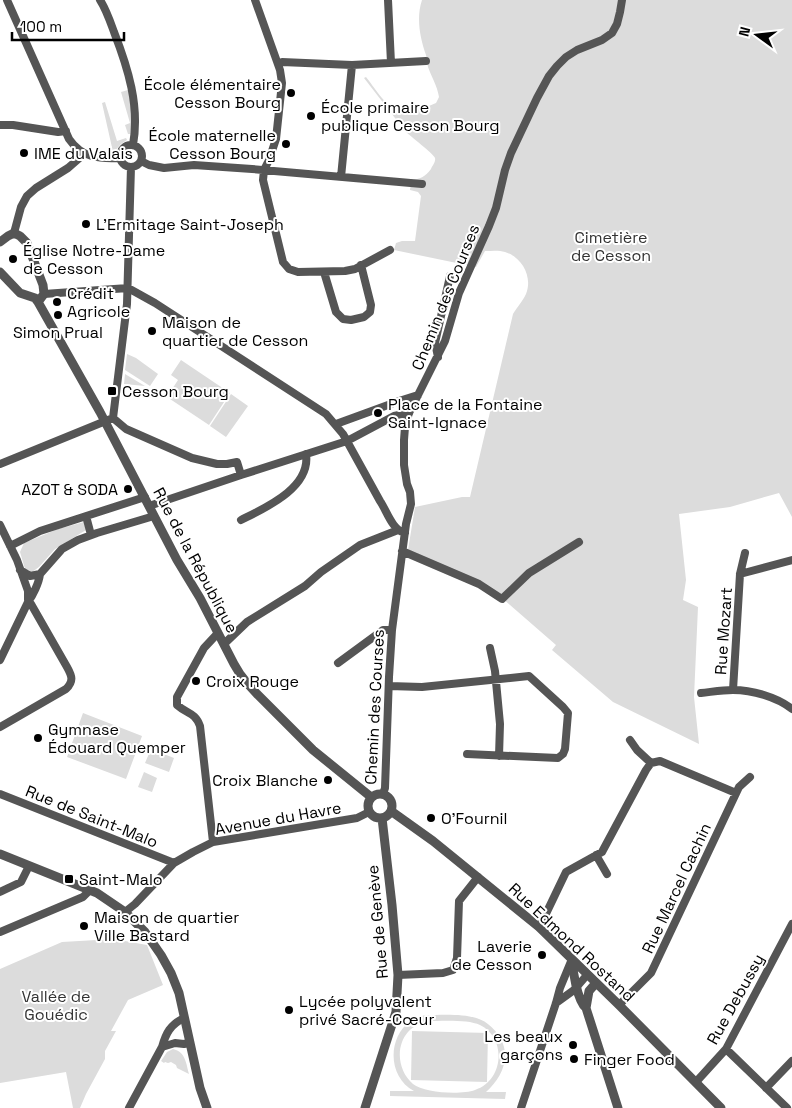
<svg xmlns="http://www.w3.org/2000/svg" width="792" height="1108" font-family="'Space Grotesk',sans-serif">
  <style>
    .green { fill: #dcdcdc; fill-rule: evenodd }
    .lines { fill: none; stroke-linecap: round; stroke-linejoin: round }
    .minor { stroke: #555; stroke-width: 8 }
    .tertiary { stroke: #555; stroke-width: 9 }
    .poi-dot { fill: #000; stroke: #fff; stroke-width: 2 }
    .labels { text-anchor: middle; stroke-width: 4; stroke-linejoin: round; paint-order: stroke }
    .poi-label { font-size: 16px; fill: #000; stroke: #fff; text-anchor: start }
    .park-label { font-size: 16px; fill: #333; stroke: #fff }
    .street-label { font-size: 16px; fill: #000; stroke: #fff }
  </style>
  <rect width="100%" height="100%" fill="#fff"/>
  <!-- green -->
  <path class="green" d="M422 0H792V517L779 493 730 507 679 514 686 580 683 600 698 607 694 697 699 744 613 702 552 650 556 645 494 591 408 550 415 507 462 497H470L513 314C517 307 523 301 526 294 533 277 522 257 505 252 499 250 491 251 485 251L476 267 394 250 396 243 402 241H415L421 196 418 192 410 190 411 180C420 179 425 177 431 169 432 166 436 162 435 158 434 154 410 136 405 131L364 78 366 77C374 87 385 105 396 110 405 115 427 107 436 103L439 97C437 85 432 78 428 67 427 63 427 59 426 55 420 38 416 18 422 0Z
    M128 90 129 91 131 109 132 134H128L125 125 130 123 121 92Z
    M105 102 117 141 126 138 127 140 121 144 114 152H113L102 103Z
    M127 354 136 358 158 374 150 386 125 370Z
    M181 360 230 393 209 425 167 397 178 380 171 375Z
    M125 374 145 386 124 384Z
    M231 394 248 406 226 437 210 426Z
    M84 522 86 530 55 549 39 567 32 572 25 569 20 552 24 543 58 529Z
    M83 713 142 736 126 779 67 757Z
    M151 749 174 758 169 772 145 763Z
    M144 772 157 778 152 792 138 787Z
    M114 939 147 945 163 985 128 1000 111 1031H116L105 1051V1059L86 1094 80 1108H73L66 1072 0 1083V969L62 942Z
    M425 1015C441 1015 464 1013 479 1019 487 1022 492 1027 497 1033 513 1054 503 1077 486 1092H506L505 1099 390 1096V1091H414C388 1077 387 1039 410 1021 414 1018 420 1017 425 1015ZM427 1021C441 1021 468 1019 480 1025 507 1038 504 1081 475 1090 461 1095 424 1093 413 1084 398 1071 395 1047 408 1032 413 1026 420 1024 427 1021Z
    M412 1031 488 1033 487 1082 411 1080Z
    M173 1049C186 1052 186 1064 189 1074L177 1068 176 1065 171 1062 168 1063 165 1062 164 1063 161 1061 167 1052Z"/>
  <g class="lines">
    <!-- minor -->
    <path class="minor" d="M7 0 69 139C82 158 99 159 120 158
      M100 0C106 9 110 21 114 32 128 68 140 106 133 145
      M255 0 280 70 282 83 276 139 269 160 264 170 263 180 283 262 289 269 298 272 345 271 355 269 390 250
      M388 0 391 63
      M278 64 282 62 352 65 426 61
      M0 125H13L58 132 66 131
      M120 156a11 11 0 1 1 22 0a11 11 0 1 1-22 0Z
      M141 161 149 165 164 168 194 165 252 169 422 184
      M341 177 352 65
      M14 233 21 207 27 196 36 188 68 168 84 154
      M324 272 336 312 343 319 351 320 364 317 370 312 371 305 361 265
      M44 294 128 288 155 303 326 414 343 434 380 501C387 511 392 530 405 533
      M438 357 435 343 450 276
      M113 418 126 429 192 458 217 464H227L237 462 241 475
      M336 424 399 401 418 395
      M0 464 113 418 127 304 131 167
      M149 506 241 475 347 441 394 416 409 413
      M86 516 91 535
      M241 520C265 508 311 488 306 454
      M0 525 17 560 28 591V600
      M10 546 40 531 145 497
      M402 551 479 584 502 599 529 573 579 542
      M20 570 30 576 40 574 62 549 78 540 97 533 144 519 154 516
      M740 574 792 560
      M224 644 247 622 305 586 321 572 360 545 398 530
      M490 648 495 671 500 724 499 756
      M0 660 28 602C33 595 39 583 40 574
      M338 663 383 630H392
      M389 686 422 687 529 676 563 707 568 713 565 749 563 754 558 758 467 754
      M733 690 740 574 745 553
      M701 693C711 692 722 690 733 690 752 690 777 697 792 709
      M0 727 66 689C74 681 72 676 67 667L31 604 28 602
      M630 740 637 750 651 763
      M0 794 174 863
      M383 794 385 788 389 677 392 630 406 524 411 504 410 492 407 484 404 465V440L405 427 409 413 445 341 459 293 489 226 496 208 505 170 511 153 537 98 549 76 557 66 566 57 577 50 602 40 612 33 617 24 620 12 622 0
      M213 842 200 726C195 712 187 714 177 705V697L204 648 218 633
      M596 855 607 874
      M0 892 21 882 29 866
      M125 912 135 904 174 863 193 852 213 842 357 818 369 812
      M539 927 542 922 566 872 602 852 646 770 651 763 660 761 736 793
      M0 932 83 897 90 890
      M398 975 443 973 453 970 457 958 459 901 478 877
      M556 1003 574 990 587 975
      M619 1005 651 973 739 787 750 777
      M162 1047 175 1043 184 1044 189 1043
      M726 1049 787 1108
      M696 1082 726 1049 792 924
      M766 1088 792 1061
      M129 1108 162 1047C166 1033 170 1025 184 1018
      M521 1108 556 1003 560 988 572 959"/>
    <!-- tertiary -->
    <path class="tertiary" d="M0 242 8 236 14 233 20 236 27 243 43 285 44 294 38 302
      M0 272 20 293 35 298 38 302 100 412 177 560 200 598 234 664 240 674 247 683 257 694 313 750 371 797
      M368 806a12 12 0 1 1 24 0a12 12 0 1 1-24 0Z
      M391 811 433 841 539 927 619 1005 721 1108
      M0 854 97 893 125 912 145 932 161 955 171 973 179 993 200 1088 207 1108
      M572 959C573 972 577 1000 586 1008L618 1108
      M586 1008 589 991 596 983
      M365 1108 396 1012 398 975 392 905 382 818"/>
  </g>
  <!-- markers -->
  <g class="poi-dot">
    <circle cx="291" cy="93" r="5"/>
    <circle cx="311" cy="116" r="5"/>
    <circle cx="286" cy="144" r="5"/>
    <circle cx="24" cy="153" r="5"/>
    <circle cx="86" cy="224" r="5"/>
    <circle cx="13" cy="259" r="5"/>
    <circle cx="57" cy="302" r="5"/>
    <circle cx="58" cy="315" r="5"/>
    <circle cx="152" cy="331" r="5"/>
    <rect x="107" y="386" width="10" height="10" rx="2.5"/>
    <circle cx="378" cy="413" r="5"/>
    <circle cx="128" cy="489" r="5"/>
    <circle cx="196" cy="681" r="5"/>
    <circle cx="38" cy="738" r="5"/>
    <circle cx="328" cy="780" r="5"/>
    <circle cx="431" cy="818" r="5"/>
    <rect x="64" y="874" width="10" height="10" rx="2.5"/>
    <circle cx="84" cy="926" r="5"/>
    <circle cx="542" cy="955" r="5"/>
    <circle cx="289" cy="1010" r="5"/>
    <circle cx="573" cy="1045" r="5"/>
    <circle cx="574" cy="1059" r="5"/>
  </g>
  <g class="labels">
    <!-- poi labels -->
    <g class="poi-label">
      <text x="281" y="90" text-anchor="end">École élémentaire<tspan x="281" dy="18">Cesson Bourg</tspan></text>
      <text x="321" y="113">École primaire<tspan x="321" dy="18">publique Cesson Bourg</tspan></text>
      <text x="276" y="141" text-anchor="end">École maternelle<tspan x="276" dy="18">Cesson Bourg</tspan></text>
      <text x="34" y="159">IME du Valais</text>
      <text x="96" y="230">L'Ermitage Saint-Joseph</text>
      <text x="23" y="256">Église Notre-Dame<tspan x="23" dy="18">de Cesson</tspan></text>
      <text x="67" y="299">Crédit<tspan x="67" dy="18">Agricole</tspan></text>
      <text x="162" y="328">Maison de<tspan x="162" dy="18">quartier de Cesson</tspan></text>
      <text x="58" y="338" text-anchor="middle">Simon Prual</text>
      <text x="122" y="397">Cesson Bourg</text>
      <text x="388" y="410">Place de la Fontaine<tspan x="388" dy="18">Saint-Ignace</tspan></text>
      <text x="118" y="495" text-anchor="end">AZOT &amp; SODA</text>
      <text x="206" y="687">Croix Rouge</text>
      <text x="48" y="735">Gymnase<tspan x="48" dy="18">Édouard Quemper</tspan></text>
      <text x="318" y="786" text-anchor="end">Croix Blanche</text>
      <text x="441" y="824">O'Fournil</text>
      <text x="79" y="885">Saint-Malo</text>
      <text x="94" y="923">Maison de quartier<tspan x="94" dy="18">Ville Bastard</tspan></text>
      <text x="532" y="952" text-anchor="end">Laverie<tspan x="532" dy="18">de Cesson</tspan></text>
      <text x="299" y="1007">Lycée polyvalent<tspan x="299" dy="18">privé Sacré-Cœur</tspan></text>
      <text x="563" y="1042" text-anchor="end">Les beaux<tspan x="563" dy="18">garçons</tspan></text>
      <text x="584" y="1065">Finger Food</text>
    </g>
    <!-- park labels -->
    <g class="park-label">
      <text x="611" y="243">Cimetière<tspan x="611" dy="18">de Cesson</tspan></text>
      <text x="56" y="1002">Vallée de<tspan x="56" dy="18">Gouédic</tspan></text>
    </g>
    <!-- street labels -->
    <g class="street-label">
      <text transform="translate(445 297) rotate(-68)" y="6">Chemin des Courses</text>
      <text transform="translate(196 560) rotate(62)" y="6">Rue de la République</text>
      <text transform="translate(723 631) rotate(-86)" y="6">Rue Mozart</text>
      <text transform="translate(374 707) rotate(-87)" y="6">Chemin des Courses</text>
      <text transform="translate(92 816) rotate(22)" y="6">Rue de Saint-Malo</text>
      <text transform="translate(278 818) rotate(-10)" y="6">Avenue du Havre</text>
      <text transform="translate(676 888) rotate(-65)" y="6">Rue Marcel Cachin</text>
      <text transform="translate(377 922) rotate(-95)" y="6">Rue de Genève</text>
      <text transform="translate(572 942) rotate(43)" y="6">Rue Edmond Rostand</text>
      <text transform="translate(735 999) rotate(-61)" y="6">Rue Debussy</text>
    </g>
  </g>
  <!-- north arrow -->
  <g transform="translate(757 35) rotate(285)" stroke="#ffffff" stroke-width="4" paint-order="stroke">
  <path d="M0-4L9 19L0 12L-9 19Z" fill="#000000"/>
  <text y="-8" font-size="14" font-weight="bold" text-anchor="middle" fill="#000000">N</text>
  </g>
  <!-- scale -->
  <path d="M12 32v8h112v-8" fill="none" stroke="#000000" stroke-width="2.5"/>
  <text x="20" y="32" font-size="15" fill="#000000" stroke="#ffffff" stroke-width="4" paint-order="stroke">100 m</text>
</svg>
